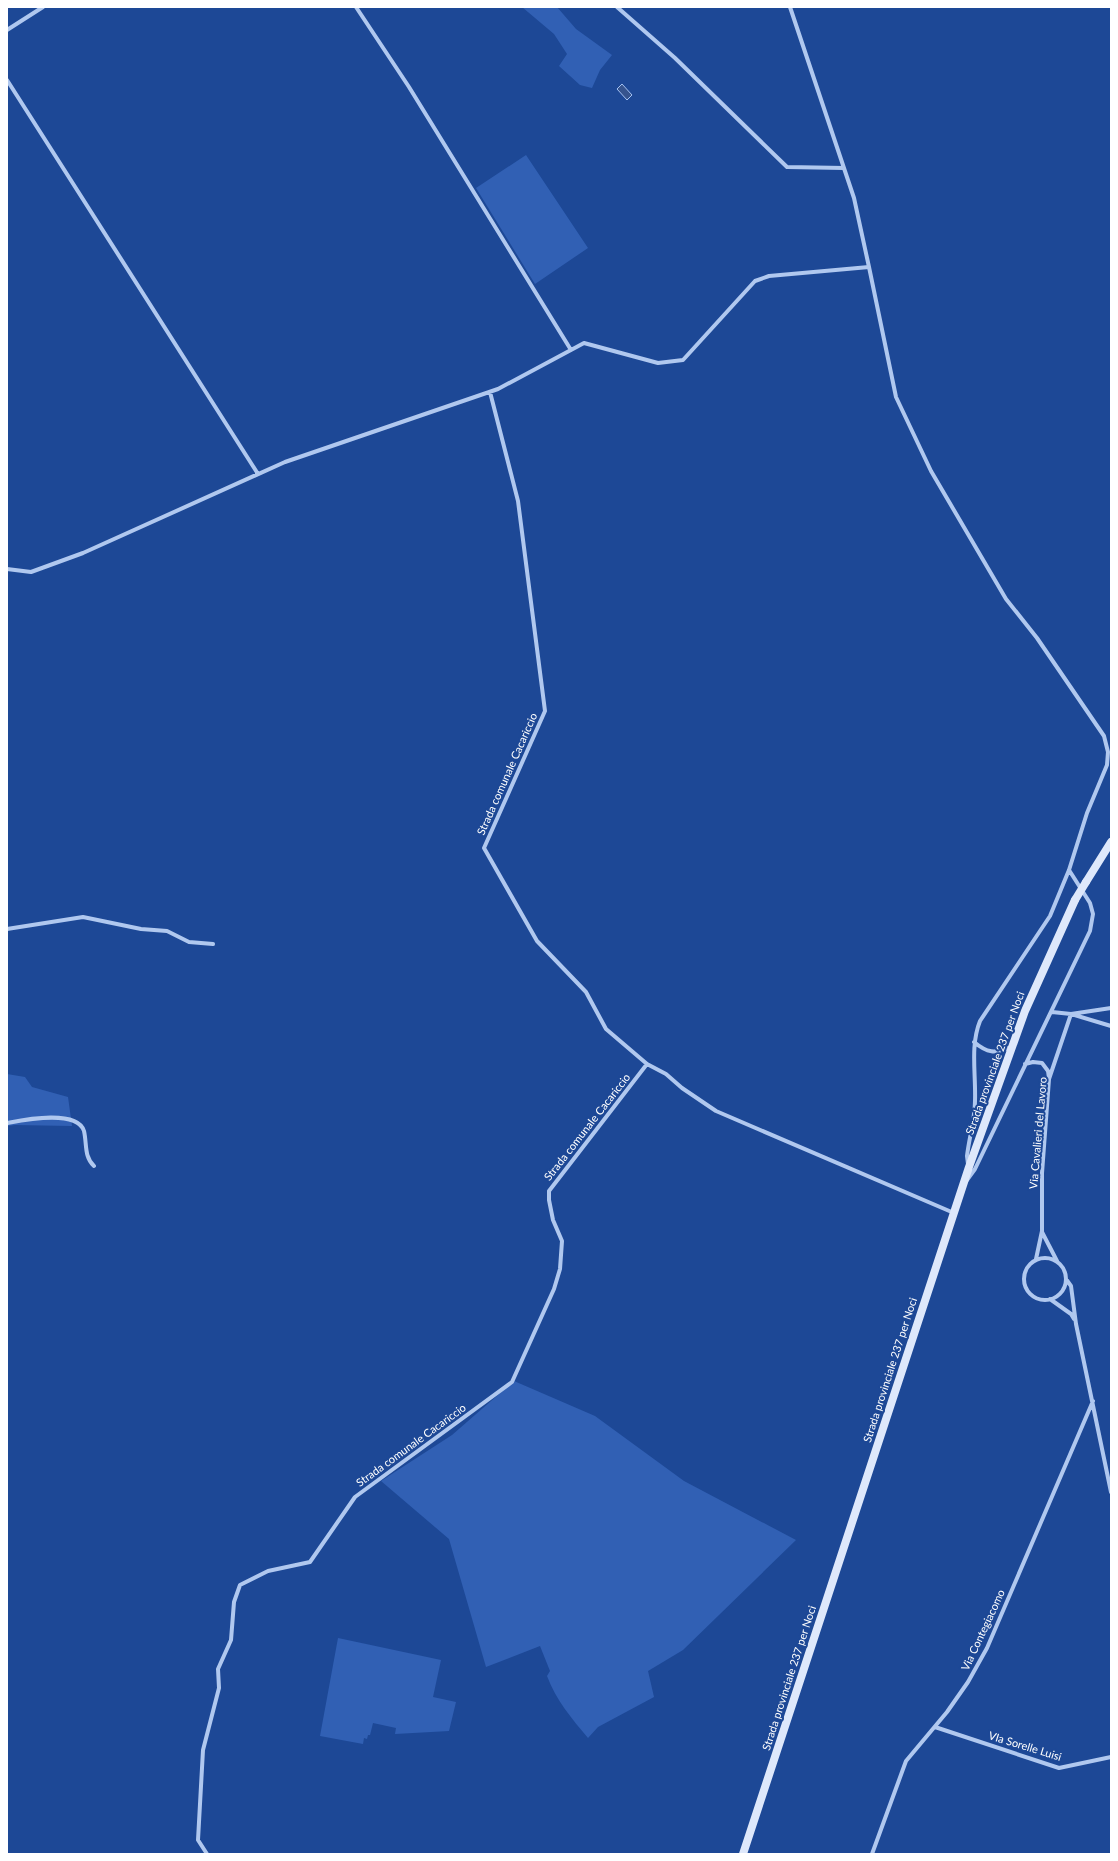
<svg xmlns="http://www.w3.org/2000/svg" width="1118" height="1861" font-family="Lato,sans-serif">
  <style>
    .green { fill: #3160b4 }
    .water { fill: #36548e; stroke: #a4c1f1 }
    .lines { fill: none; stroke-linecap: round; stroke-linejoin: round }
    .minor { stroke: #b0c8ef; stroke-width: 4 }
    .secondary { stroke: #dee8fb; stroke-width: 8 }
    .secondary-bridge { stroke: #dee8fb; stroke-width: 8 }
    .labels { text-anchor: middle; stroke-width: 4; stroke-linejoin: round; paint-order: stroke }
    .street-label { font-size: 11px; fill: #fff; stroke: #1d4896 }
  </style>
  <rect width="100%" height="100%" fill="#1d4896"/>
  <!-- green -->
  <path class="green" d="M522 7H557L576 29 612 55 600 70 592 88 580 85 559 66 567 54 554 34Z
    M526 155 588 248 535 284 476 188Z
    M7 1074 25 1077 32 1087 68 1097 72 1126 15 1125 7 1126Z
    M514 1381 595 1416 684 1481 796 1540 683 1650 648 1671 654 1697 598 1727 588 1738C572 1719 556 1700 547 1676L550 1671 540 1646 486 1667 449 1539 381 1481 452 1435Z
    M338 1638 441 1660 433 1697 456 1702 449 1731 395 1734 396 1728 373 1723 370 1735H368L367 1739 364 1738 363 1744 320 1736Z"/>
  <!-- water -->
  <path class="water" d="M622 84 632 95 627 100 617 89Z"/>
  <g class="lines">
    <!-- minor -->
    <path class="minor" d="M356 7 409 87 571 350
      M617 7 675 58 787 167 844 168
      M790 7 854 198 869 267
      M7 30 43 7
      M7 80 258 474
      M490 392 518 501 545 711 484 848 537 941 586 992 606 1029 647 1064 666 1074 682 1088 716 1111 954 1213
      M7 569 31 572 83 553 285 462 498 389 584 343 658 363 683 360 755 281 769 276 869 267 896 397 931 471 1006 599 1037 638 1104 736 1108 752 1107 765 1087 813 1069 870 1050 916 980 1021C970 1046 976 1074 975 1101 975 1119 969 1138 967 1156L968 1164
      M7 929 83 917 141 929 167 931 189 942 213 944
      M1052 1012 1071 1014 1111 1008
      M974 1042C987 1053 995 1054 1011 1047
      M1025 1064 1033 1062 1042 1063 1048 1071 1049 1078
      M7 1123C23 1120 77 1109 84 1131 87 1144 84 1157 94 1166
      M967 1180 975 1169 1090 931 1093 914 1090 903 1069 870
      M1042 1232 1057 1261
      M1024 1279a21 21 0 1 1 42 0a21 21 0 1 1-42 0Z
      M1036 1259 1042 1231V1173L1049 1079 1071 1014 1111 1026
      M1066 1279 1071 1286 1076 1324 1111 1492
      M1050 1299 1071 1314 1074 1319
      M935 1727 1059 1768 1111 1757
      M207 1854 198 1840 203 1750 219 1688 218 1669 231 1640 234 1602 240 1585 268 1571 310 1562 355 1497 512 1382 554 1289 560 1269 562 1241 553 1220 549 1200V1191L647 1064
      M872 1854 906 1761 947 1712 968 1682 987 1648 1093 1401"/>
    <!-- secondary -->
    <path class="secondary" d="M1086 882 1111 842
      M743 1854 969 1167 1025 1011 1075 900"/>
    <!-- secondary-bridge -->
    <path class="secondary-bridge" d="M1075 900 1086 882"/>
  </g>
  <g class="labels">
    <!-- street labels -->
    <g class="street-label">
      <text transform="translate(507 774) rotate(-66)" y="4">Strada comunale Cacariccio</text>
      <text transform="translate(995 1063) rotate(-70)" y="4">Strada provinciale 237 per Noci</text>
      <text transform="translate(587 1127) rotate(-52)" y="4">Strada comunale Cacariccio</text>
      <text transform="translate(1038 1133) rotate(-85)" y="4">Via Cavalieri del Lavoro</text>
      <text transform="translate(890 1370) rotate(-72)" y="4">Strada provinciale 237 per Noci</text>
      <text transform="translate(411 1445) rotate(-36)" y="4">Strada comunale Cacariccio</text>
      <text transform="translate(983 1630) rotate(-65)" y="4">Via Contegiacomo</text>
      <text transform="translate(789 1678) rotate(-72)" y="4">Strada provinciale 237 per Noci</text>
      <text transform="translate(1025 1746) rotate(17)" y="4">VIa Sorelle Luisi</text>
    </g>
  </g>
  <!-- border -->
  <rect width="1118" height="1861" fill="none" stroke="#ffffff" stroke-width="16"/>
</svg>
